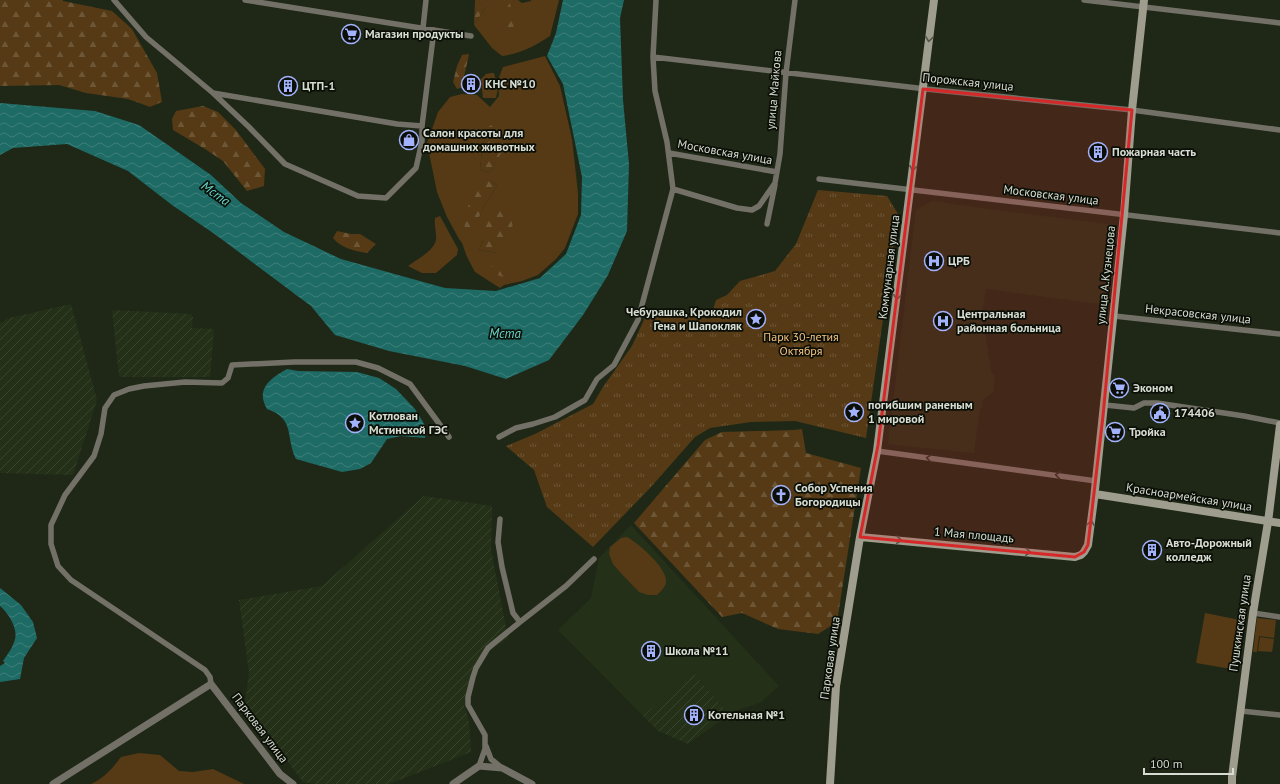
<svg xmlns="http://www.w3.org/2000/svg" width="1280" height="784" font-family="'PT Sans',sans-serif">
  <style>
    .built { fill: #243018 }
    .industrial { fill: url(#industrial-furrows) }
    .grass { fill: #553a15; fill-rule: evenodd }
    .forest { fill: url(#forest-firs) }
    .park { fill: url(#park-tufts) }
    .water { fill: url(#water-waves) }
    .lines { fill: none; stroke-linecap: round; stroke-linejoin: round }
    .minor { stroke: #737167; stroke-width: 5.5 }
    .tertiary { stroke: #737167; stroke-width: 7 }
    .secondary { stroke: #9f9d8d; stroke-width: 8 }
    .oneway { stroke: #55564a }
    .oneway2 { stroke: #2f3129 }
    .marked { fill: #d62828; fill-opacity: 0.2; stroke: #d62828; stroke-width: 3; stroke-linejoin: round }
    .labels { text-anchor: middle; stroke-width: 3.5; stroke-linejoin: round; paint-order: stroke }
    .poi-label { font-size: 12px; font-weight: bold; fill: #d7ddd2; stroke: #0b0f07; text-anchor: start }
    .street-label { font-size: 12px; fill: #d7ddd2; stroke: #0b0f07 }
    .park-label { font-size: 12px; fill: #f7c280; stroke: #0b0f07 }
    .water-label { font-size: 13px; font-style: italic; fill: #66d6cc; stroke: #0b0f07 }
  </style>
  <defs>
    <pattern id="industrial-furrows" width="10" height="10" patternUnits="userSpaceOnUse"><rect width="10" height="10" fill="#243018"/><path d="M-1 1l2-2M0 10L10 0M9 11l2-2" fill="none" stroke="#39442e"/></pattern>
    <pattern id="forest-firs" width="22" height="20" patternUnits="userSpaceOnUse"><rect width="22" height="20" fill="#553a15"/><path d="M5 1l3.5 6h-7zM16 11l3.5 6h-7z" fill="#6d5636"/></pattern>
    <pattern id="park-tufts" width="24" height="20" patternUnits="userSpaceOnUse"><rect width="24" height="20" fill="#553a15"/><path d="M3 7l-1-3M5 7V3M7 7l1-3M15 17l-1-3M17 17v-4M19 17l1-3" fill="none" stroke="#6d5636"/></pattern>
    <pattern id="water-waves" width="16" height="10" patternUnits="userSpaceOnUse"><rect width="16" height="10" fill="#1e6a65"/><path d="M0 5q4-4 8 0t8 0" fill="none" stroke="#3e7f7a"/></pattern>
  </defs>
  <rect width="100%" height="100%" fill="#1f2816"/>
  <!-- built -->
  <path class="built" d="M932 201 1002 211 1114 225 1108 305 986 289 982 314 991 371 995 376 993 392 982 400V407L980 408 974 453 888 444 916 210Z
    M631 525 779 686 760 703 728 713 693 672 643 716 558 630 591 598 599 558Z"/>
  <!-- industrial -->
  <path class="industrial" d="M71 304 97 400 73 475 0 473V323L9 318Z
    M112 310 191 314 193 317 192 328 214 329 210 377H119Z
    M424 496 492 506 491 550 508 638 480 658 464 705 469 721 471 752 389 784H315L303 782 245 704 249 673 239 600 322 586Z
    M693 672 728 713 713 726 688 744 658 731 643 716Z"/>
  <!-- grass -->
  <path class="grass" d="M490 0H518L522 3 531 1V0H559L550 36C535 46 520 54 502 56L492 48 474 25Z
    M545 56 560 86 572 139 578 193V214L565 248 556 259 538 275 522 281 504 285 500 288 475 272 467 257 462 243 459 239 447 217 437 192 427 143 438 112 450 97 462 94 477 95 490 107 499 96 498 80 503 67ZM487 128 507 142 490 172 480 170 482 150ZM490 180 497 186 485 204 478 219ZM483 239 497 253 479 250Z
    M440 216 458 249 457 255 436 273H422L408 266C417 259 433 252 436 240 437 236 434 225 435 218Z
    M627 537C638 543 665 566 666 580 667 586 661 591 657 595H648L639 592 619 571 613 564 609 554 610 547 621 538Z
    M1205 613 1240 620 1231 669 1196 663Z
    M1257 618 1276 620 1274 638 1259 636 1257 652H1253Z
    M139 753 160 755 179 771 193 772 213 769 244 784H91C104 778 112 769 121 757Z"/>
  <!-- forest -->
  <path class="forest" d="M0 0H63V1L112 11 132 29 157 73 162 102 150 107 128 99 86 93 59 85 0 86Z
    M475 0H490L474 25 475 2Z
    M509 0 515 23 509 38 505 23 504 6Z
    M469 54C467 66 463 76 463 87L457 89 453 82 457 66 462 55Z
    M491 73H494L498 88 496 98H483L481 79 486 74Z
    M203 106 218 112 236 130 265 169 264 186 247 191 223 161 205 149 173 130 172 119 176 111Z
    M496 122 506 127 507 143 490 172 480 170 482 150 487 128Z
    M490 180 497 186 485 204 470 237H466L464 222 472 193Z
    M507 208 513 213C512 236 513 237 497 253L479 250 483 239 485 224 496 209Z
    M337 231 351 234H360L376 244 367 253C354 251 341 248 333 238Z
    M501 263 506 270 503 277 495 274 491 266Z
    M802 429 806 453 861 468 837 622 818 634 778 629 742 613 722 617 634 523 705 440 722 432 794 430Z"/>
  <!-- park -->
  <path class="park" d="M818 190 887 196 898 214 866 438 795 421 751 422 710 428 695 437 650 488 593 547 547 507 534 470 506 446 535 434 593 404 603 387 632 346 649 309 710 319 716 300 727 295 740 281 775 271 796 244Z
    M1260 637 1274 639 1272 652 1258 651Z"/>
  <!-- water -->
  <path class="water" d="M563 0H624L620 18 623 100 629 164 627 231 608 275 583 315 549 360 506 379 465 366 389 351 335 335 311 306 216 235 172 205 128 171 67 144 13 148 0 155V103L95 111 139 125 211 175 241 203 284 232 341 259 391 273 445 288 496 291 540 278 566 254 581 215 582 177 563 84 547 56 556 33Z
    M287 369 298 371 357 372 379 378 396 389 415 409 426 427 425 438 401 436 387 439 371 463 360 469 342 472 296 459C285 437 296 419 267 409 255 389 271 378 287 369Z
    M0 588 21 605 33 622 37 638 24 658 20 679 0 682V666L5 663 3 661C8 654 13 647 15 639 18 628 8 613 0 606Z"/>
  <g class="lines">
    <!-- minor -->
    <path class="minor" d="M114 0 146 37 213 93 249 127 285 164 358 196 386 198 416 168 422 141V126L434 30
      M245 0 471 36
      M1084 0 1280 23
      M423 28 426 0
      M653 57 926 89 1132 110 1280 130
      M213 93 397 124 422 126
      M669 153 777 172
      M819 179 1280 233
      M673 189 737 208 752 210 759 206 775 183 780 154 786 73 795 0
      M767 224 775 185
      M1114 316 1280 334
      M1105 405 1134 408 1144 403H1157L1244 416 1280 423
      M499 437 516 428 533 424 555 417 585 400 597 379 614 365 638 320 673 189 667 142 655 91 653 57 656 0
      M877 451 1096 481
      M1253 613 1280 617
      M520 622 566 586 594 559
      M211 684 210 677 205 670 71 580 58 566 51 544V525L65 495 94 456 101 434 105 408 114 395 129 389 144 386 185 382 222 383 228 378 232 365 294 362H356L378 368 410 384 449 437
      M1241 711 1280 715
      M486 746 491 759 502 768
      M479 766 485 749V735L468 705V697L473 677 476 668 488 648 520 622 513 613 502 567 498 542 500 519"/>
    <!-- tertiary -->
    <path class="tertiary" d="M53 784 211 684 280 774 293 784
      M453 784 479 766 502 768 532 784"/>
    <!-- secondary -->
    <path class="secondary" d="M1095 494 1280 523
      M860 537 1075 557 1081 555 1084 552 1088 545 1094 499 1124 215 1132 110 1144 0
      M830 784 836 686 860 537 877 451 934 0
      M1232 784V777L1253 613 1268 522 1280 425"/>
  </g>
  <!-- one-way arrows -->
  <defs><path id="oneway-chevron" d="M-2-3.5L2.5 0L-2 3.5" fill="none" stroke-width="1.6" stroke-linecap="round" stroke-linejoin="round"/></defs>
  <g class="oneway">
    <use href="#oneway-chevron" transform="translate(929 39) rotate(97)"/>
    <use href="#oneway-chevron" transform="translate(913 168) rotate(97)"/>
    <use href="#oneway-chevron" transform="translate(897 297) rotate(97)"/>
    <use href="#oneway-chevron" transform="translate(1091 523) rotate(-82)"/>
    <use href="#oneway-chevron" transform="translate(899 540) rotate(5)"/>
    <use href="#oneway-chevron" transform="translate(1028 552) rotate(5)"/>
  </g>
  <g class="oneway2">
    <use href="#oneway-chevron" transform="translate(929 458) rotate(-172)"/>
    <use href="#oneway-chevron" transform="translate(1058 475) rotate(-172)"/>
  </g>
  <!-- marked area -->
  <path class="marked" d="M923 89 1132 110 1103 416 1088 545 1084 552 1075 557 860 537 878 445Z"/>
  <!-- icons -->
  <defs>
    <g id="supermarket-ring" transform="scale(1)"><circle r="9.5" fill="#0b0f07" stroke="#a3b2fd" stroke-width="1.5"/><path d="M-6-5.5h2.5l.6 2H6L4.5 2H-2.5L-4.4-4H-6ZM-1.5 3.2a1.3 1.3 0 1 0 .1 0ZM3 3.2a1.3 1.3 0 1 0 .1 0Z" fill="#a3b2fd"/></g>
    <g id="building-ring" transform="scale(1)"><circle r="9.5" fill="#0b0f07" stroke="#a3b2fd" stroke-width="1.5"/><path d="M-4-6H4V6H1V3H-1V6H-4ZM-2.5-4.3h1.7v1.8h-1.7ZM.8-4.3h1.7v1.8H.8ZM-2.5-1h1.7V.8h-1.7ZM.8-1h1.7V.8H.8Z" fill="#a3b2fd"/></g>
    <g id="shop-ring" transform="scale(1)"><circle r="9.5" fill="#0b0f07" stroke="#a3b2fd" stroke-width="1.5"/><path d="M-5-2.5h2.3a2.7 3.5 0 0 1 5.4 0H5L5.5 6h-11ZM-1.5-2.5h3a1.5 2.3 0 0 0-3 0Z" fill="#a3b2fd"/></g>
    <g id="hospital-ring" transform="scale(1)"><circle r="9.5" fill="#0b0f07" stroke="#a3b2fd" stroke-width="1.5"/><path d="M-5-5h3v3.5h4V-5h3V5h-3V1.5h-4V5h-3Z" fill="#a3b2fd"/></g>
    <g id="sight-ring" transform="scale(1)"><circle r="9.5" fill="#0b0f07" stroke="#a3b2fd" stroke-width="1.5"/><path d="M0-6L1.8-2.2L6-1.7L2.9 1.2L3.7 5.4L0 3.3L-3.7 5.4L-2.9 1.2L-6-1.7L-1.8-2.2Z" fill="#a3b2fd"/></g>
    <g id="civic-ring" transform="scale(1)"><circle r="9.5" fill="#0b0f07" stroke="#a3b2fd" stroke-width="1.5"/><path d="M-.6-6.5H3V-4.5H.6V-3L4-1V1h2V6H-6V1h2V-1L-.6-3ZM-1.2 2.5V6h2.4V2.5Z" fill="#a3b2fd"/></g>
    <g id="church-ring" transform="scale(1)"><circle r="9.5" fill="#0b0f07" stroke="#a3b2fd" stroke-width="1.5"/><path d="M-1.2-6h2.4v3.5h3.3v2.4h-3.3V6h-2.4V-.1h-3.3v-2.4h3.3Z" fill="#a3b2fd"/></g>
  </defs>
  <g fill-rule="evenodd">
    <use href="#supermarket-ring" x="351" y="34"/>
    <use href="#building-ring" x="471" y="84"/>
    <use href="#building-ring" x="288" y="86"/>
    <use href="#shop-ring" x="409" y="140"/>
    <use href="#building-ring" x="1098" y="152"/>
    <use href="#hospital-ring" x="934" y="261"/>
    <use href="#sight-ring" x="756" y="319"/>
    <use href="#hospital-ring" x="943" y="321"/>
    <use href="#supermarket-ring" x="1119" y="388"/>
    <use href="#sight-ring" x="854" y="412"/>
    <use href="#civic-ring" x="1160" y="413"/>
    <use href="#sight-ring" x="355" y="423"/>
    <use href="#supermarket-ring" x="1115" y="432"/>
    <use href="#church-ring" x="781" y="495"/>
    <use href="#building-ring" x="1152" y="550"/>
    <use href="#building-ring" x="651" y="651"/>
    <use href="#building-ring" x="694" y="715"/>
  </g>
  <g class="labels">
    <!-- poi labels -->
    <g class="poi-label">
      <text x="365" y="38">Магазин продукты</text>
      <text x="485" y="88">КНС №10</text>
      <text x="302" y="90">ЦТП-1</text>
      <text x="423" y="137">Салон красоты для<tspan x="423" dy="14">домашних животных</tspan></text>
      <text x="1112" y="156">Пожарная часть</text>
      <text x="948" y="265">ЦРБ</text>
      <text x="742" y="316" text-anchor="end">Чебурашка, Крокодил<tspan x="742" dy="14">Гена и Шапокляк</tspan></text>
      <text x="957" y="318">Центральная<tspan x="957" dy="14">районная больница</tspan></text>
      <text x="1133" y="392">Эконом</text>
      <text x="868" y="409">погибшим раненым<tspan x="868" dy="14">1 мировой</tspan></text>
      <text x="1174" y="417">174406</text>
      <text x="369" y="420">Котлован<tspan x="369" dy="14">Мстинской ГЭС</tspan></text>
      <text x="1129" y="436">Тройка</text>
      <text x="795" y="492">Собор Успения<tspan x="795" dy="14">Богородицы</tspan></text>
      <text x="1166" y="547">Авто-Дорожный<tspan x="1166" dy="14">колледж</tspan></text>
      <text x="665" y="655">Школа №11</text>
      <text x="708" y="719">Котельная №1</text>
    </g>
    <!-- street labels -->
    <g class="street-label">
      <text transform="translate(968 82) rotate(6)" y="4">Порожская улица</text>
      <text transform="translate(774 90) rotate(-85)" y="4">улица Майкова</text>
      <text transform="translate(725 152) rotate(10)" y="4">Московская улица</text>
      <text transform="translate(1051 195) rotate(7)" y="4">Московская улица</text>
      <text transform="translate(889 267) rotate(-83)" y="4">Коммунарная улица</text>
      <text transform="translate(1106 275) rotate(-84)" y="4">улица А.Кузнецова</text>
      <text transform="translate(1198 314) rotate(6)" y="4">Некрасовская улица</text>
      <text transform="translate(1189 497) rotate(9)" y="4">Красноармейская улица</text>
      <text transform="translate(974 535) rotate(5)" y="4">1 Мая площадь</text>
      <text transform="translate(1240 623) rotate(-82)" y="4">Пушкинская улица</text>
      <text transform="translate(830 658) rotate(-82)" y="4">Парковая улица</text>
      <text transform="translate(260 728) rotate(53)" y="4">Парковая улица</text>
    </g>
    <!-- park labels -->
    <g class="park-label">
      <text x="801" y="341">Парк 30-летия<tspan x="801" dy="14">Октября</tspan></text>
    </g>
    <!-- water labels -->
    <g class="water-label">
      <text transform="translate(216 193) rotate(36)" y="5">Мста</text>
      <text x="505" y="338">Мста</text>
    </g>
  </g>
  <!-- scale -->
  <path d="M1144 768v6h89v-6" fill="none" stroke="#d7ddd2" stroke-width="2"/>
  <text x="1150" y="768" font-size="12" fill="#d7ddd2" stroke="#0b0f07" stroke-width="3" paint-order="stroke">100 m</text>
</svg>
